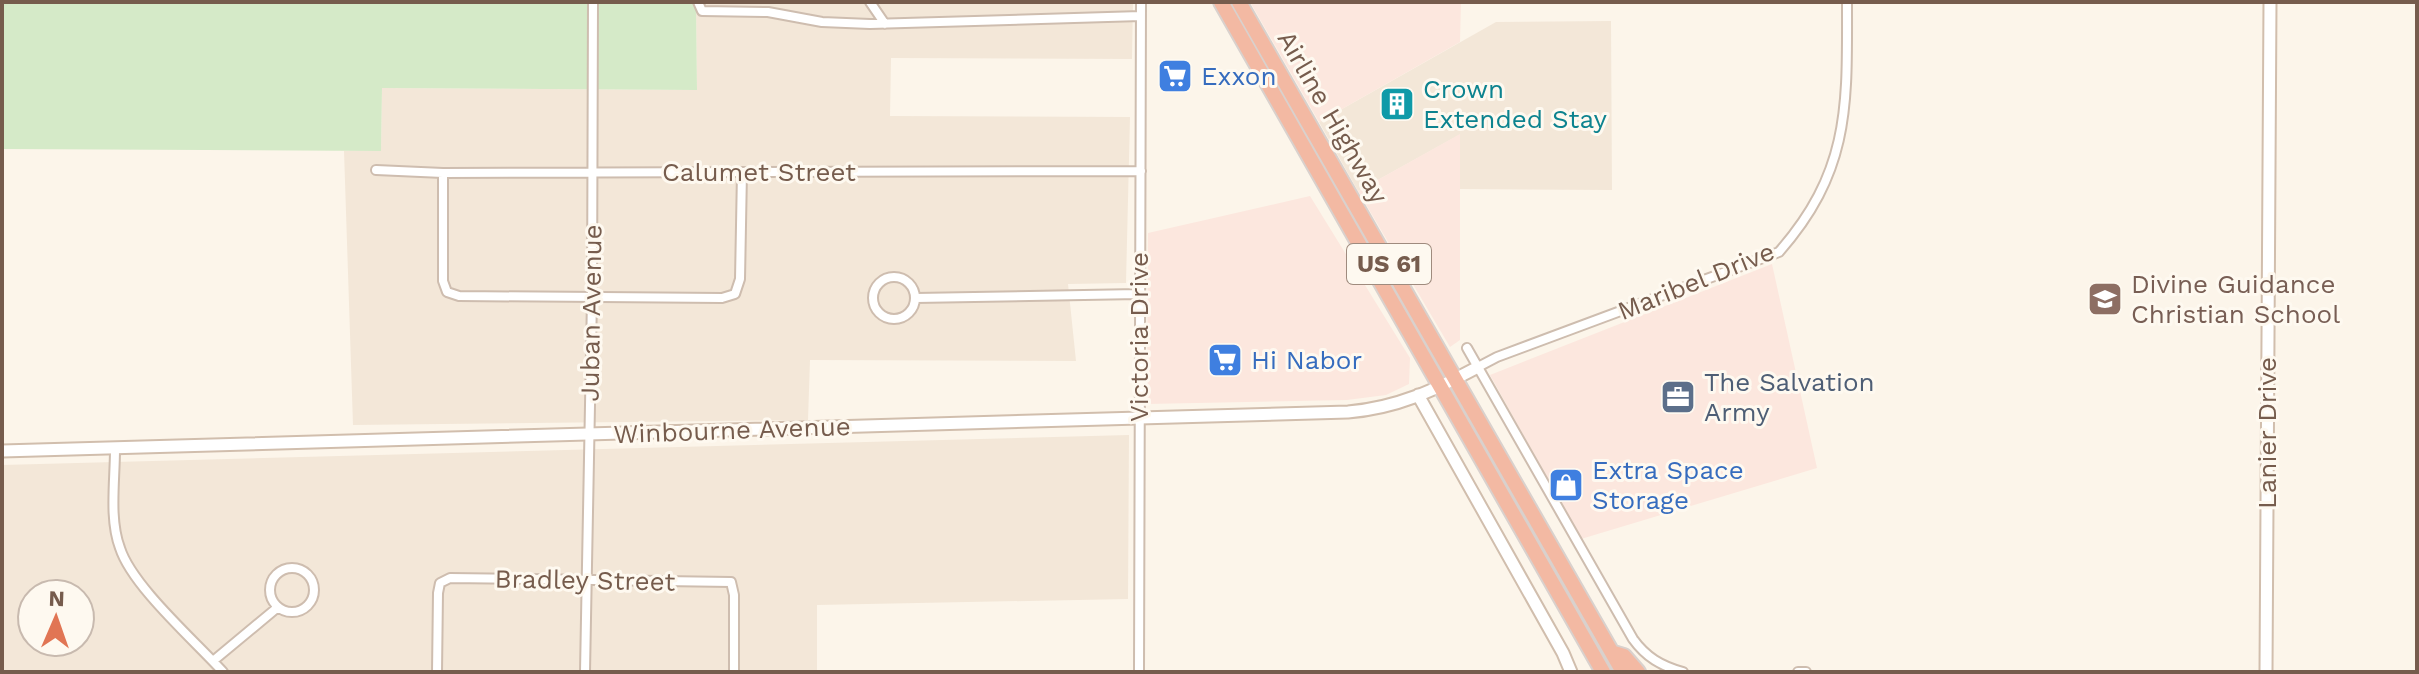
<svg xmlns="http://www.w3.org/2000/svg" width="2419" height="674" font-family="'Work Sans',sans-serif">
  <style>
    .residential { fill: #f3e7d8; fill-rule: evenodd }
    .commercial { fill: #fce7de }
    .green { fill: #d5eac8 }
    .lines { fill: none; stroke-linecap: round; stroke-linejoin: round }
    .street-casing { stroke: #cebdaf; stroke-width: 12 }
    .secondary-casing { stroke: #d1bead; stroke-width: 15 }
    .highway-casing { stroke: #d9d1cd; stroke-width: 18 }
    .street { stroke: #fff; stroke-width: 8 }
    .secondary { stroke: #fff; stroke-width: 11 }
    .highway { stroke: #f3b9a3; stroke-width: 14 }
    .labels { text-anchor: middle; stroke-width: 6; stroke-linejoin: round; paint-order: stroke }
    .shield { fill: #fef9f0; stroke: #9f8b7e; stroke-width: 2 }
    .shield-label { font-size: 24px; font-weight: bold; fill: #765c4d }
    .shop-label { font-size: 26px; fill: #366cbe; stroke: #fef9f0; text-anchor: start }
    .culture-label { font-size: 26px; fill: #0d838f; stroke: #fef9f0; text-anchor: start }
    .street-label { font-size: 26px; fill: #765c4d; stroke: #fef9f0 }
    .education-label { font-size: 26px; fill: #785e54; stroke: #fef9f0; text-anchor: start }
    .service-label { font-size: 26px; fill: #4e5e75; stroke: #fef9f0; text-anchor: start }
  </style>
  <rect width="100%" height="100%" fill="#fcf5ea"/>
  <!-- residential -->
  <path class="residential" d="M696 2H1133L1132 59 891 58 890 116 1130 117 1126 283 1068 284 1076 361 810 360 808 420 353 425 344 151 381 150 382 88 697 90Z
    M1611 21 1612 190 1460 189 1459 135 1358 191 1319 122 1496 22Z
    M1129 435 1128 599 817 605V672H2V465ZM32 594H80V642H32Z"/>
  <!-- commercial -->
  <path class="commercial" d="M1250 2H1461L1460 42 1319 122Z
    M1460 134V340L1450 347 1358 191Z
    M1310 196 1410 358 1409 384 1386 395 1347 400 1147 404 1148 233Z
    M1772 264 1817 468 1581 539 1490 375Z"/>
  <!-- green -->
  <path class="green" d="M2 2H696L697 90 382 88 381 151 2 149Z"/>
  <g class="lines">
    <!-- street casing -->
    <g class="street-casing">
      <path id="street" d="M698 2 702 11 768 12 822 22 870 24 1141 16
        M870 2 885 24
        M376 170 443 173 1141 171
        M443 173V281L447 292 459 296 722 298 735 294 740 279 742 172
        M873 298a21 21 0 1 1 42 0a21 21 0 1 1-42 0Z
        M916 298 1138 294
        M1467 348 1633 639C1646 657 1661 666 1683 672
        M1478 367 1497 357 1779 252C1851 170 1847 104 1847 2
        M115 449C115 481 109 519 120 548 132 586 195 641 223 672
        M270 590a22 22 0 1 1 44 0a22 22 0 1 1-44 0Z
        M213 661 278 607
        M437 672 438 593 440 583 450 578 731 582 734 595V672
        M585 672 592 298 593 2
        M1139 672 1141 2
        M1798 672H1806"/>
    </g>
    <!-- secondary casing -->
    <g class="secondary-casing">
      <path id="secondary" d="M1418 395 1563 653 1571 672
        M2 451 1348 412C1397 408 1435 390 1478 367
        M2266 672 2270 2"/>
    </g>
    <!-- highway casing -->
    <g class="highway-casing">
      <path id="highway" d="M1221 2 1603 672
        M1239 2 1623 672
        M1614 653 1624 656 1638 672"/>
    </g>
    <!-- street -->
    <use href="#street" class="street"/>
    <!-- secondary -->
    <use href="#secondary" class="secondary"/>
    <!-- highway -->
    <use href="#highway" class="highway"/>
  </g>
  <!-- icons -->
  <defs>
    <g id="supermarket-square" transform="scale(1.8)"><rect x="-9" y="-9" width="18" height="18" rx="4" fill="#3f7fe0" stroke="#fef9f0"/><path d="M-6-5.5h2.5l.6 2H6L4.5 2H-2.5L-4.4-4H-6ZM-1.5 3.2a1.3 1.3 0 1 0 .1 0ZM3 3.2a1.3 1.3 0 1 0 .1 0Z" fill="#fff"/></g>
    <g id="building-square" transform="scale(1.8)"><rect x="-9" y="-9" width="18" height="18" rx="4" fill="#0f9aa8" stroke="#fef9f0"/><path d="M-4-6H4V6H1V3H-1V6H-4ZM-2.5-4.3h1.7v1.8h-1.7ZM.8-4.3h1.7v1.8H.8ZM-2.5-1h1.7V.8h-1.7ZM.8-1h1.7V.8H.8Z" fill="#fff"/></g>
    <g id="school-square" transform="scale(1.8)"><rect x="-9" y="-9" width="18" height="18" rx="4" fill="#8d6e63" stroke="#fef9f0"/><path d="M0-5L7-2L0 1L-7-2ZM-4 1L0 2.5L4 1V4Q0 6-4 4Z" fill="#fff"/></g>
    <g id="office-square" transform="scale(1.8)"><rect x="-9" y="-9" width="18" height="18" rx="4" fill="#5c6f8a" stroke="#fef9f0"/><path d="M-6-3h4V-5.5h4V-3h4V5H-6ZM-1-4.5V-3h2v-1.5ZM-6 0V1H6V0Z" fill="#fff"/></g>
    <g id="shop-square" transform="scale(1.8)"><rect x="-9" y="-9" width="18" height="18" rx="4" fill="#3f7fe0" stroke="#fef9f0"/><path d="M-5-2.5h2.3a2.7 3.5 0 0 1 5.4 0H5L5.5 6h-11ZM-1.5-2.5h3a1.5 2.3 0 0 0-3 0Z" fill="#fff"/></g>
  </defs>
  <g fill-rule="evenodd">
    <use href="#supermarket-square" x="1175" y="76"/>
    <use href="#building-square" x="1397" y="104"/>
    <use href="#school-square" x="2105" y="299"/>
    <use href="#supermarket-square" x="1225" y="360"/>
    <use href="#office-square" x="1678" y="397"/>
    <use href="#shop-square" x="1566" y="485"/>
  </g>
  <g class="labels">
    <!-- shield labels -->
    <rect class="shield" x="1347" y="244" width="84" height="40" rx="6"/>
    <g class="shield-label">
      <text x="1389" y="272">US 61</text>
    </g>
    <!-- shop labels -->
    <g class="shop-label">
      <text x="1201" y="85">Exxon</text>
      <text x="1251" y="369">Hi Nabor</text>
      <text x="1592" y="479">Extra Space<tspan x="1592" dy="30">Storage</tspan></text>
    </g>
    <!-- culture labels -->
    <g class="culture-label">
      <text x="1423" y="98">Crown<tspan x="1423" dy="30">Extended Stay</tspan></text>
    </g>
    <!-- street labels -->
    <g class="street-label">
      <text transform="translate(1333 117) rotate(60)" y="9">Airline Highway</text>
      <text x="759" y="181">Calumet Street</text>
      <text transform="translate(1696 281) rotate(-22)" y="9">Maribel Drive</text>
      <text transform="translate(591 313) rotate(-89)" y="9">Juban Avenue</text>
      <text transform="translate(1139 337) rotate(-90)" y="9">Victoria Drive</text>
      <text transform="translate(732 430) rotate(-2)" y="9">Winbourne Avenue</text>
      <text transform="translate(2267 433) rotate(-90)" y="9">Lanier Drive</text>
      <text transform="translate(585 580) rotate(1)" y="9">Bradley Street</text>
    </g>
    <!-- education labels -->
    <g class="education-label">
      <text x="2131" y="293">Divine Guidance<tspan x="2131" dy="30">Christian School</tspan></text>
    </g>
    <!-- service labels -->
    <g class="service-label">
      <text x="1704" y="391">The Salvation<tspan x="1704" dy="30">Army</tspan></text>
    </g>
  </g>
  <!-- border -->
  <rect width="2419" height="674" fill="none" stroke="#765c4d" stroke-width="8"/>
  <!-- north arrow -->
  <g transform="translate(56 618) rotate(2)"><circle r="38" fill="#fef9f0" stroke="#c8baaf" stroke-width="2"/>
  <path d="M0-6L14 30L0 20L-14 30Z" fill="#e17554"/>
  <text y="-12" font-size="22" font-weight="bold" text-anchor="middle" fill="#765c4d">N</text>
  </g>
</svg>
